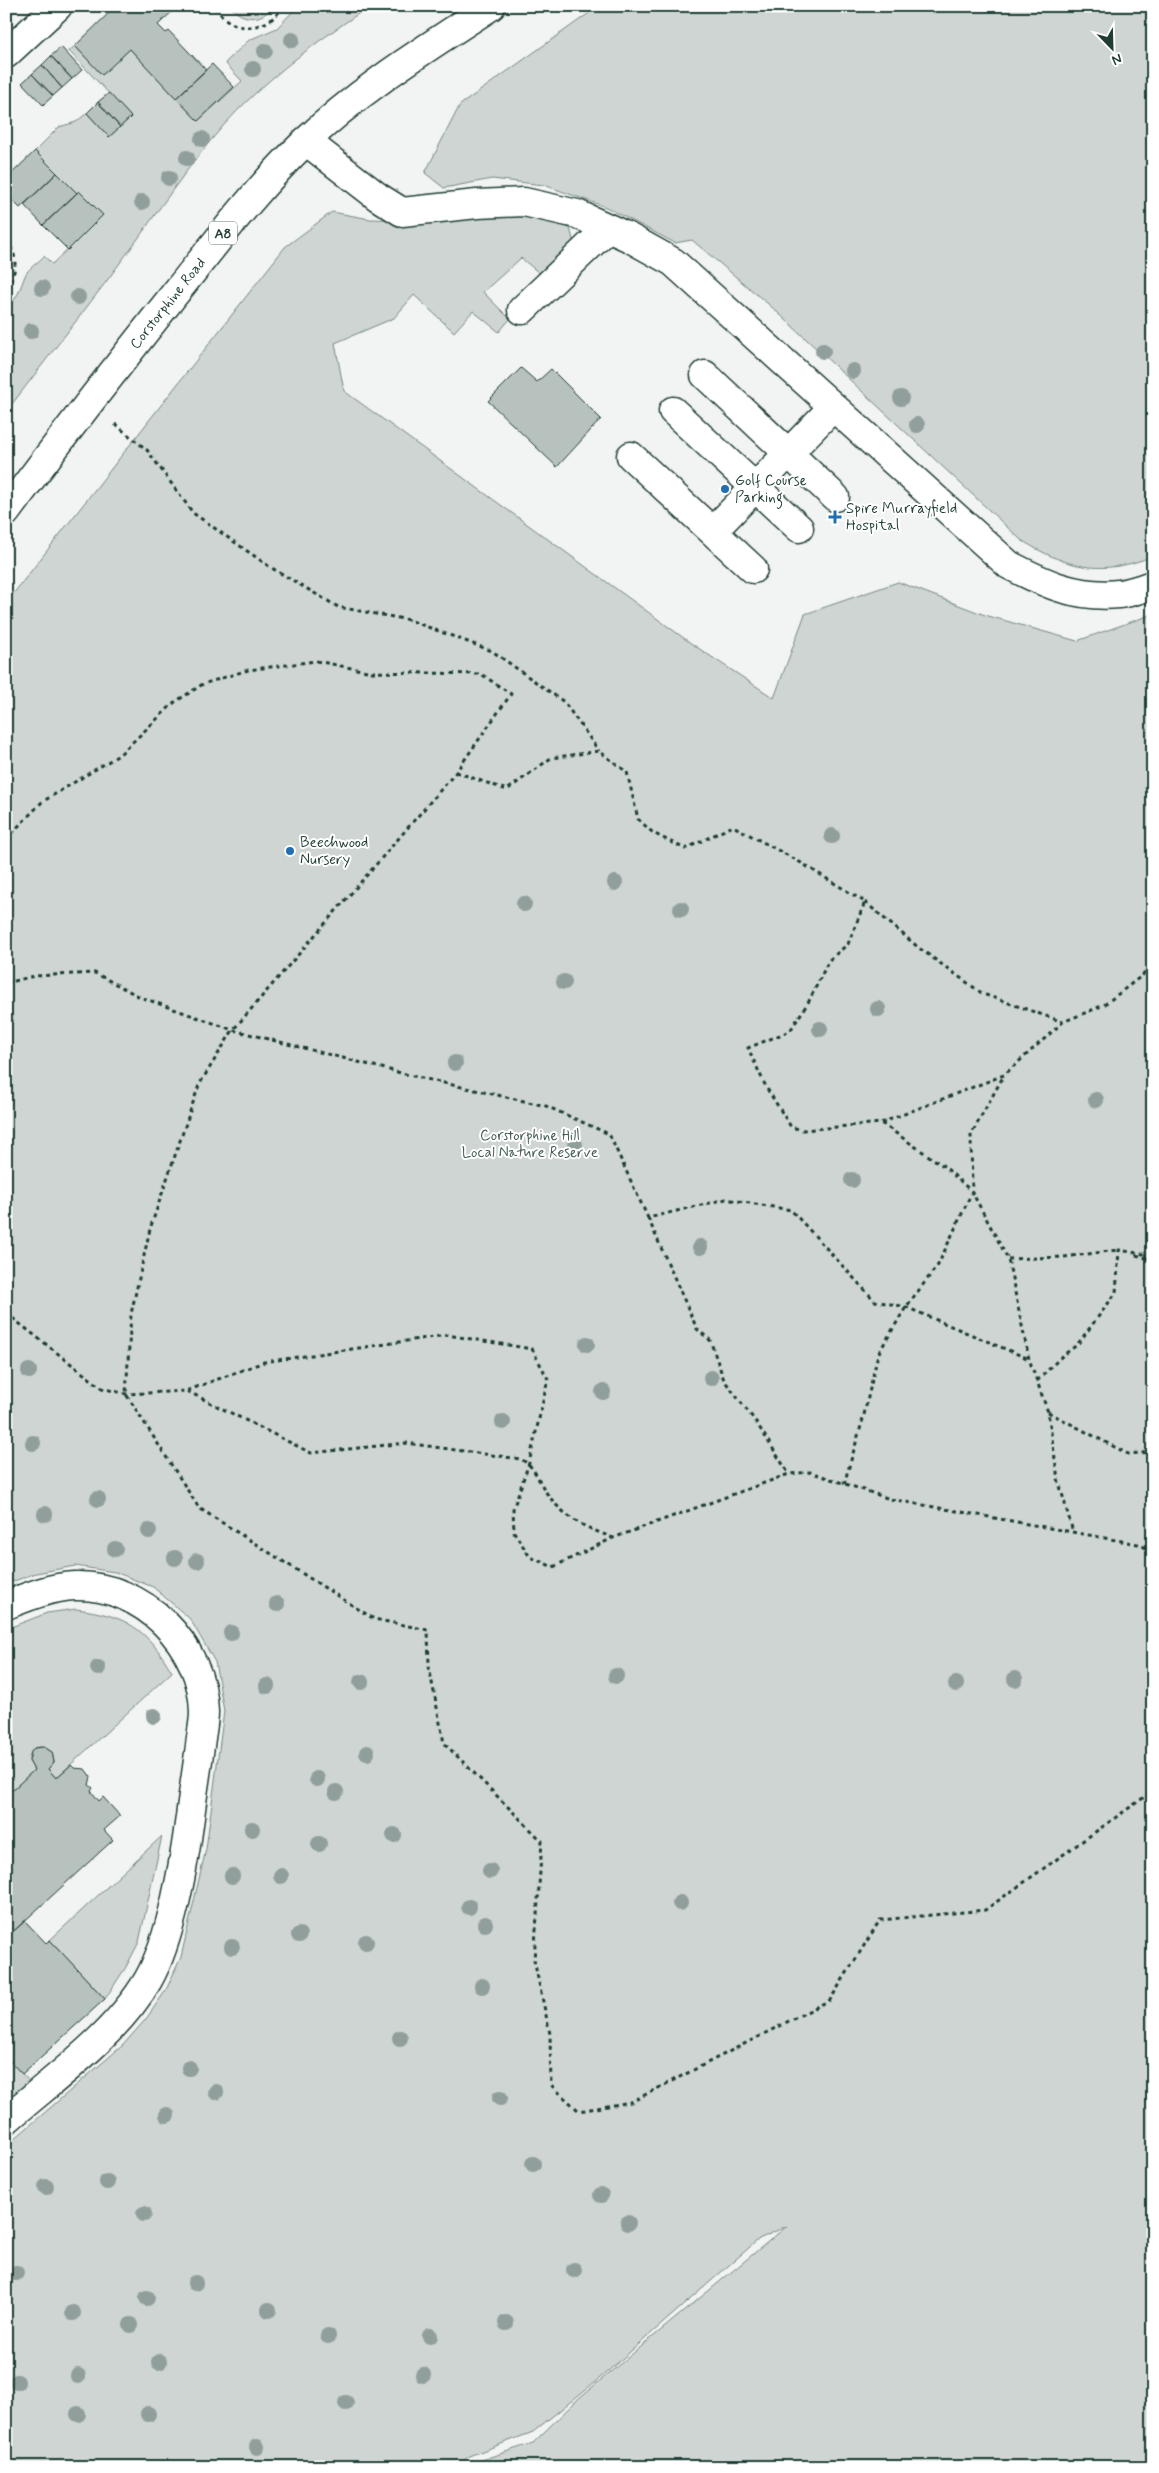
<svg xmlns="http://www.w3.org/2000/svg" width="1159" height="2473" font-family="Mynerve,sans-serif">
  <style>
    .green { fill: #ced5d3; stroke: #768984 }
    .building { fill: #b7c1bd; stroke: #1f3d34 }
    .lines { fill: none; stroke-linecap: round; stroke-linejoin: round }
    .minor-casing { stroke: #1f3d34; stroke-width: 31 }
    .major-casing { stroke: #1f3d34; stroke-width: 31 }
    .path { stroke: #1f3d34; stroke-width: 3; stroke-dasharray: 4 4; stroke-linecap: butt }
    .minor { stroke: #fff; stroke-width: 28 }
    .major { stroke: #fff; stroke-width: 28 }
    .tree { fill: #919f9c }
    .poi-dot { fill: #1f6fb2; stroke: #fff; stroke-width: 2 }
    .labels { text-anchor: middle; stroke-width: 4; stroke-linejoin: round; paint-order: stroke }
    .shield { fill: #fff; stroke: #627771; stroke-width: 1 }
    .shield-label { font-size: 14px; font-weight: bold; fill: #1f3d34 }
    .street-label { font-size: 15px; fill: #1f3d34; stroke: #fff }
    .poi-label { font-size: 15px; fill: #1f3d34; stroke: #fff; text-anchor: start }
    .park-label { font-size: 15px; fill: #425b54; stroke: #fff }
  </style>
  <rect width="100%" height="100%" fill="#f2f3f3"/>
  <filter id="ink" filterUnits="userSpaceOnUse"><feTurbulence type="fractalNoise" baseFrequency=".02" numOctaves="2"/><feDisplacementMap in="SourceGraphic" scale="10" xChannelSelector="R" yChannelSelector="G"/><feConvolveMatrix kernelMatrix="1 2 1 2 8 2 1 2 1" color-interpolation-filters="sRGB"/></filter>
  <g filter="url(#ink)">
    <!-- green -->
    <path class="green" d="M230 6H273C262 22 242 21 230 6Z
      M298 6H370C323 37 279 69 239 109 200 149 170 194 137 240 95 298 50 354 6 412V307C19 298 19 290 25 276 27 269 39 262 44 256L52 264 103 215 79 191 77 193 35 151 59 127 76 122 87 113 109 137 131 117 69 51 75 46 102 74 130 49 198 121 242 81 225 63 249 40 277 28Z
      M599 6H1153V556C1101 577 1067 568 1021 540L774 309 692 240 675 243 606 207 544 185 492 179 444 188 425 173 460 105Z
      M332 212 370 219 409 220 532 215 570 228 577 255 550 282 521 258 483 292 510 319 499 332 473 311 454 332 414 295 394 318 335 343 344 391 692 644 774 698 805 614 898 582 985 615 1077 641 1153 614V2467H469L475 2462 533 2443 579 2398 787 2226 759 2239 606 2373 533 2432 469 2456 455 2467H6V2146L123 2045 146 2019 166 1990 181 1957 206 1849 224 1711 215 1662 190 1619 153 1587 115 1572 75 1566 36 1573 6 1584V603L285 247Z
      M76 1609C126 1615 147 1629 172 1672L56 1778 48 1769 54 1762 52 1752 44 1747C34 1746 29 1751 29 1761L34 1770 6 1796V1629L47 1613Z
      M162 1836 139 1942 126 1967 105 1999 50 1940Z
      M6 2057 29 2081 6 2101Z"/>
    <!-- building -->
    <path class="building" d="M116 6H178L158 25 166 33 169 31 206 70 176 98 130 49 102 75 75 46Z
      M61 47 82 70 72 79 51 56Z
      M51 56 72 79 62 88 42 65Z
      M212 64 234 87 198 121 176 98Z
      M42 65 62 88 53 96 32 74Z
      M32 74 53 96 43 105 22 83Z
      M109 93 131 117 120 127 98 102Z
      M98 102 120 127 109 137 87 113Z
      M35 151 57 173 20 208 6 194V179Z
      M57 173 77 193 43 225 24 205Z
      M79 191 103 215 68 250 43 225Z
      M521 368 537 382 551 369 601 419 557 467 488 401Z
      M44 1747 52 1752 54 1762 48 1769 56 1778 71 1765 74 1768 85 1769 91 1777 89 1785 93 1788 91 1791 99 1801 103 1797 120 1816 104 1830 113 1840 6 1938V1796L34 1770 29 1761 31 1752 34 1748Z
      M25 1921 46 1943 50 1940 105 1999 22 2074 6 2057V1938Z"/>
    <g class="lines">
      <!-- minor casing -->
      <g class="minor-casing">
        <path id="minor" d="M6 54 58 6
          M306 141 378 197 402 212 477 204 524 202 577 214 628 237 673 262 1009 565C1046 584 1076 598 1119 594 1130 593 1142 588 1153 585
          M522 310 608 228
          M705 375 835 497
          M673 411 799 528
          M631 456 753 569
          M713 531 833 407
          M6 1605C29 1596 51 1587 75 1586 143 1584 203 1645 204 1712 204 1723 201 1735 200 1746 197 1769 193 1793 190 1817 184 1864 171 1940 148 1980 116 2035 54 2078 6 2120"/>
      </g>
      <!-- major casing -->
      <g class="major-casing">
        <g id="major">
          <path id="s1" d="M6 512C62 437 119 364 177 291 218 240 258 187 305 142 360 89 427 48 491 6"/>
        </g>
      </g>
      <!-- path -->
      <path class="path" d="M216 6C229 36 269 32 283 6
        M6 240C18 253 18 273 6 287
        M115 424 147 450 193 513 270 567 338 607 409 620 492 651 564 702 599 751
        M456 772 507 790 551 758 599 751 627 772 638 819 653 833 685 849 733 826 798 861 865 902 848 944 829 960 809 1001 790 1031 748 1048 766 1087 791 1127 803 1130 881 1123 945 1167 972 1192 1008 1259 1029 1359 1048 1412 1058 1479 1073 1532
        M6 839 42 802 119 755 175 702 203 684 248 670 316 661 372 672 481 674 511 694 456 772 233 1030 199 1085 150 1229 131 1314 126 1394 199 1508 374 1619 428 1630 429 1667 444 1743 542 1841 534 1960 550 2034 551 2085 579 2111 631 2102 830 2000 880 1920 985 1910 1153 1791
        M865 902 919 948 983 994 1063 1022
        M6 983 34 976 95 973 140 997 233 1030 413 1076 546 1106 609 1134 648 1218 726 1199 791 1210 875 1301 906 1307 1029 1359
        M881 1123 1004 1075 1063 1022 1104 1005 1153 967
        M648 1218 697 1329 710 1340 724 1380 756 1422 789 1474
        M1136 1255 1153 1260
        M1008 1259 1064 1257 1118 1250
        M6 1313 102 1388 126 1394 186 1391 264 1362 447 1335 532 1349 548 1379 529 1463 513 1509 514 1532 530 1557 553 1567 613 1538 789 1474 810 1472 890 1499 1138 1544 1153 1551
        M1037 1381 1062 1356 1077 1345 1116 1293 1119 1250 1143 1254 1153 1252
        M187 1391 311 1453 406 1443 520 1459C536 1466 538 1482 548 1495 567 1520 585 1527 613 1538
        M1048 1412 1128 1454 1153 1452
        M844 1484 863 1419 878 1354 906 1307 938 1265 972 1192 971 1135 1004 1075"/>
      <!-- minor -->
      <use href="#minor" class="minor"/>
      <!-- major -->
      <use href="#major" class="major"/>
    </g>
    <!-- trees -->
    <g class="tree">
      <circle cx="292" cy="40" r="8"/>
      <circle cx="265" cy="51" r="8"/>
      <circle cx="253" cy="69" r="8"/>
      <circle cx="202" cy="139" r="8"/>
      <circle cx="187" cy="158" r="8"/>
      <circle cx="169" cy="178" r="8"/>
      <circle cx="142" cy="202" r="8"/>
      <circle cx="42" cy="288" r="8"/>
      <circle cx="78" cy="297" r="8"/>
      <circle cx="31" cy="331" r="8"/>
      <circle cx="823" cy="351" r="8"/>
      <circle cx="853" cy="371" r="8"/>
      <circle cx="901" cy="398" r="8"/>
      <circle cx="917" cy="425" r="8"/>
      <circle cx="832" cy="836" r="8"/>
      <circle cx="615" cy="883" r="8"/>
      <circle cx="524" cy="904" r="8"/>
      <circle cx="681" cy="909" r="8"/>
      <circle cx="564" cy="982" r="8"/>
      <circle cx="878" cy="1009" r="8"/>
      <circle cx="820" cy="1029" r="8"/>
      <circle cx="455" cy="1063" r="8"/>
      <circle cx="1096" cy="1100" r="8"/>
      <circle cx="575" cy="1145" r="8"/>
      <circle cx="852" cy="1180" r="8"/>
      <circle cx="700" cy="1247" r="8"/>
      <circle cx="587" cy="1344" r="8"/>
      <circle cx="29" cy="1371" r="8"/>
      <circle cx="711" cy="1378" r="8"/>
      <circle cx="603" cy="1392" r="8"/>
      <circle cx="503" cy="1422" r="8"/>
      <circle cx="33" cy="1443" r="8"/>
      <circle cx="98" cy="1499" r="8"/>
      <circle cx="45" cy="1514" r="8"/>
      <circle cx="149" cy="1531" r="8"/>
      <circle cx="115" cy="1549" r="8"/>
      <circle cx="175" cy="1558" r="8"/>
      <circle cx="197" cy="1561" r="8"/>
      <circle cx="277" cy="1604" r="8"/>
      <circle cx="231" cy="1633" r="8"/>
      <circle cx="98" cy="1668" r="8"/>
      <circle cx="616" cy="1676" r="8"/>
      <circle cx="1015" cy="1679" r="8"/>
      <circle cx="361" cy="1682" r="8"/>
      <circle cx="956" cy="1684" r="8"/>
      <circle cx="267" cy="1686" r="8"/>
      <circle cx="154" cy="1716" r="8"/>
      <circle cx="367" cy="1753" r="8"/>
      <circle cx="317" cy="1779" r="8"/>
      <circle cx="336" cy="1792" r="8"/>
      <circle cx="252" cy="1829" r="8"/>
      <circle cx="394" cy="1835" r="8"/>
      <circle cx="319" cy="1844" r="8"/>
      <circle cx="490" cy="1871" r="8"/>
      <circle cx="232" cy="1876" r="8"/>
      <circle cx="281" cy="1876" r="8"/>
      <circle cx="680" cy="1903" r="8"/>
      <circle cx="469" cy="1907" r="8"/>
      <circle cx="485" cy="1924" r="8"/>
      <circle cx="299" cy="1935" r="8"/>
      <circle cx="366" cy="1942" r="8"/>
      <circle cx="232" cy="1947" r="8"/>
      <circle cx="482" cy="1986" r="8"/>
      <circle cx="400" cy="2038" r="8"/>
      <circle cx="189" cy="2068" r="8"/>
      <circle cx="216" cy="2092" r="8"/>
      <circle cx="500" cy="2098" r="8"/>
      <circle cx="167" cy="2115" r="8"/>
      <circle cx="533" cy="2164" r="8"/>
      <circle cx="107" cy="2182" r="8"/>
      <circle cx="46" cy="2187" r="8"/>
      <circle cx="601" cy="2195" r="8"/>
      <circle cx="144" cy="2214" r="8"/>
      <circle cx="628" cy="2223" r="8"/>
      <circle cx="574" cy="2270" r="8"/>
      <circle cx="16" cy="2273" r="8"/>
      <circle cx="195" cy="2283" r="8"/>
      <circle cx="147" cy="2298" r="8"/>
      <circle cx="269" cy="2310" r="8"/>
      <circle cx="73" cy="2313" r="8"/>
      <circle cx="506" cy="2323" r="8"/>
      <circle cx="131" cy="2325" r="8"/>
      <circle cx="328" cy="2336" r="8"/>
      <circle cx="430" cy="2336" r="8"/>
      <circle cx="159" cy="2362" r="8"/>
      <circle cx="423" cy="2375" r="8"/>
      <circle cx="78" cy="2376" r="8"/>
      <circle cx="17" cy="2382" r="8"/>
      <circle cx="346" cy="2403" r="8"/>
      <circle cx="78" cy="2414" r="8"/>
      <circle cx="148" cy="2414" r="8"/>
      <circle cx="257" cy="2447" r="8"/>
    </g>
  </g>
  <!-- markers -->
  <g class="poi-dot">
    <circle cx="725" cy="489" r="5"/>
    <path d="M832.5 509.5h5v5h5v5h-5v5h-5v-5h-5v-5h5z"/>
    <circle cx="290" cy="851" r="5"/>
  </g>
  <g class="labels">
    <!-- shield labels -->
    <rect class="shield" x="209" y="221.5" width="28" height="23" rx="4"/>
    <g class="shield-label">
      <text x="223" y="238">A8</text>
    </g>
    <!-- street labels -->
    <g class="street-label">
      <text dy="5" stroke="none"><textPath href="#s1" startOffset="264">Corstorphine Road</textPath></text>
    </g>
    <!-- poi labels -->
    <g class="poi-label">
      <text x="735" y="485">Golf Course<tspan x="735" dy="17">Parking</tspan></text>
      <text x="846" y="513">Spire Murrayfield<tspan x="846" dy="17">Hospital</tspan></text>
      <text x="300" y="847">Beechwood<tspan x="300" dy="17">Nursery</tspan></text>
    </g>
    <!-- park labels -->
    <g class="park-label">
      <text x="530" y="1140">Corstorphine Hill<tspan x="530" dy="17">Local Nature Reserve</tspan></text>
    </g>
  </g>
  <!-- margin -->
  <rect width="1159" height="2473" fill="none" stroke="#fff" stroke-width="25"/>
  <rect x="12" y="12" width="1134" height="2448" fill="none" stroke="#1f3d34" stroke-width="2" filter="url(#ink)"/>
  <!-- north arrow -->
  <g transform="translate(1112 48) rotate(157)" stroke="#ffffff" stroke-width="4" paint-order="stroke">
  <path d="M0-4L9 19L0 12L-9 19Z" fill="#1f3d34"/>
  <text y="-8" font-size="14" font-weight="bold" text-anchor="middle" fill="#1f3d34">N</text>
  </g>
</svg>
